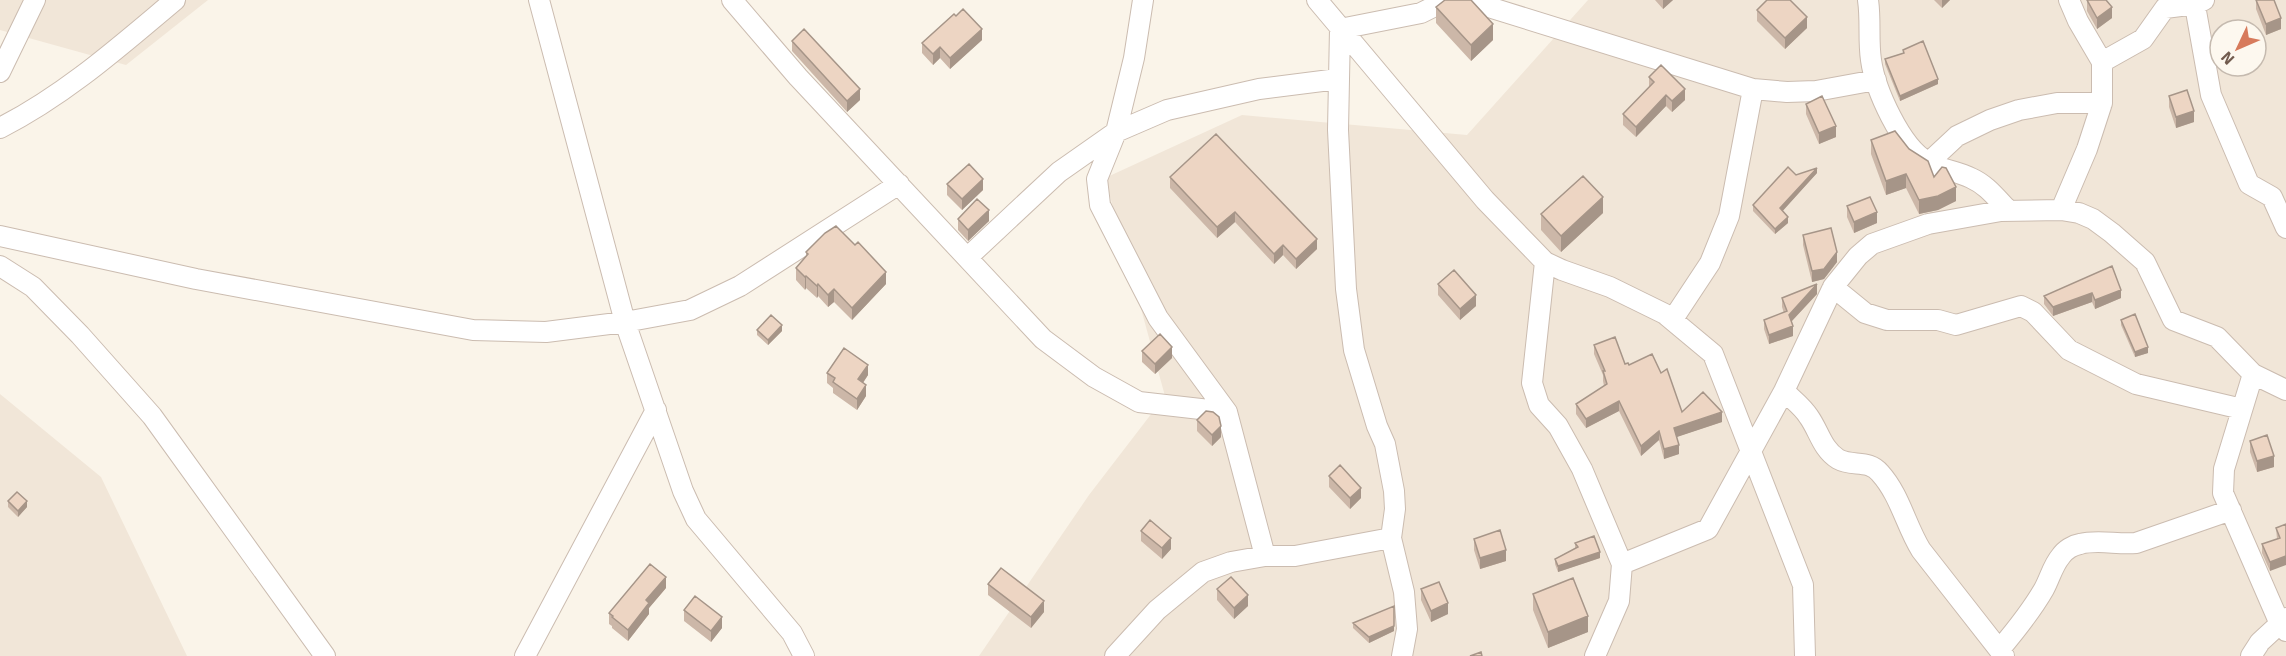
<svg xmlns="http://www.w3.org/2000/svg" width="2286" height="656" font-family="Signika,sans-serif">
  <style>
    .residential { fill: #f1e6d8; fill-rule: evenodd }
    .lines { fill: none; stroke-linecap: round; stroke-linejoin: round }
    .minor-casing { stroke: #cbbcb0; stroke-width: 22 }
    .minor { stroke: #fff; stroke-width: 20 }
    .wall { fill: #ccb7a8 }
    .shaded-wall { fill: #a69588 }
    .building { fill: #edd5c3; stroke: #a69588; stroke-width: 1.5 }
  </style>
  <rect width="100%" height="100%" fill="#faf4e9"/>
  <!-- residential -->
  <path class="residential" d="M0 0H208L126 65 0 30Z
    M1588 0H2286V656H979L1089 495 1165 396 1105 178 1242 115 1467 135ZM2220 30H2256V66H2220Z
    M0 394 101 477 187 656H0Z"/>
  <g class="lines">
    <!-- minor casing -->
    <g class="minor-casing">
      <path id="minor" d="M539 0 625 322 683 491 696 519 792 633 804 656
        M732 0 798 77 1043 339 1094 377 1139 402 1227 412
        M1143 0 1134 58 1116 132 1097 179 1100 205 1158 318 1227 412 1265 556
        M1317 0 1485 200 1545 262 1562 270 1610 287 1665 314 1713 354 1803 585 1805 656
        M1466 0 1753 89 1787 92 1816 91 1876 80
        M1868 0C1871 20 1868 40 1871 60 1875 89 1901 148 1928 162 1941 170 1957 171 1971 178 1987 185 1997 199 2009 211
        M2069 0 2078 21 2102 62
        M2194 0 2211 95 2249 184 2272 197 2286 228
        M0 72 35 0
        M0 128C65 95 119 47 175 0
        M1928 163 1957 136 1990 120 2019 110 2057 103H2102
        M2061 210 2087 149 2102 103V62L2143 39 2165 8 2196 4 2204 0
        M0 236 196 279 473 330 546 332 625 322 690 310 740 286 899 184
        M968 257 1059 172 1116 132 1167 110 1259 89 1338 79
        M1545 262 1532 383 1539 405 1558 426 1582 469 1622 564
        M0 266 33 287 80 335 152 416 325 656
        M1833 287 1865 313 1887 320H1938L1956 325 2021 306 2033 312 2069 350 2136 384 2242 409
        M1673 319 1710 263 1729 216 1753 89
        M2253 374 2224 469 2223 493 2280 624 2286 631
        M1784 391C1792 399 1803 407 1809 417 1819 431 1822 449 1838 459 1852 467 1869 459 1880 473 1900 495 1906 526 1921 550L2004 656
        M2000 649C2016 630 2032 610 2044 589 2050 578 2053 565 2061 556 2065 550 2073 545 2080 544 2098 539 2118 545 2136 543L2231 510
        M525 656 656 410
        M1115 656 1157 610 1203 572 1231 562 1265 556H1295L1391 538
        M1402 656 1407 629 1404 592 1391 538 1395 509 1394 491 1385 444 1377 426 1354 350 1346 289 1338 130 1340 29 1421 13 1447 0
        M1595 656 1619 601 1622 564 1708 529 1784 391 1833 287 1858 256 1872 244 1928 224 2001 211 2061 210 2079 213 2093 219 2112 233 2145 262 2173 320 2217 337 2253 374 2286 390
        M2251 656 2260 642 2286 618"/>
    </g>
    <!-- minor -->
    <use href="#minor" class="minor"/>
  </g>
  <!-- wall -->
  <path class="wall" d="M1655 0H1673L1663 9Z
    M1934 0H1950L1942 8Z
    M2087 0 2112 18 2097 29 2087 11Z
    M2256 0H2274L2281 29 2266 35 2256 9Z
    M1436 7 1493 40 1471 61 1436 23Z
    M1757 10 1807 28 1785 49 1757 21Z
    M956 16 982 40 950 69 940 58 933 65 922 53V43Z
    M792 41 860 100 847 112 792 51Z
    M1903 50 1938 84 1900 101 1885 64V59L1903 53Z
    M1649 77 1685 100 1672 112 1666 106 1636 137 1623 125V114L1649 87Z
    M2169 96 2194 122 2176 128 2169 107Z
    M1806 104 1836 137 1819 144 1806 114Z
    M1871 140 1934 177 1956 201 1938 210 1919 214 1906 188 1886 195 1871 154Z
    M1817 173 1782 211 1788 223 1775 234 1753 211V205L1796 175Z
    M1170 177 1317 249 1296 269 1283 255 1274 264 1235 222 1217 238 1170 188Z
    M947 184 983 190 962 210 947 195Z
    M1847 206 1877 223 1854 233 1847 217Z
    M1603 213 1561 252 1541 230V214Z
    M958 219 989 221 968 241 958 230Z
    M1803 235 1837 262 1824 279 1812 282 1803 245Z
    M806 252 886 284 852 320 834 302 828 307 818 296 817 298 806 288 805 290 796 280V268L806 256Z
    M2112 266 2121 298 2095 309 2092 302 2053 316 2044 304V296Z
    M1438 284 1476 306 1460 320 1438 295Z
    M1817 294 1792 321 1793 336 1769 344 1764 329V320L1784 313 1782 307V298Z
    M2121 320 2148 353 2135 357 2121 325Z
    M757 330 782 331 768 345 757 335Z
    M1594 345 1625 364 1661 373 1682 412 1722 422 1676 437 1679 454 1664 459 1659 440 1641 456 1619 411 1586 428 1576 414V404L1604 386 1603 381V375L1594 354Z
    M1142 351 1172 358 1155 374 1142 362Z
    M827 373 868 375 863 383 866 396 857 410 833 393V388L827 383Z
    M1197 420 1221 437 1212 446 1197 431Z
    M2250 441 2274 467 2257 472 2250 452Z
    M1329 476 1361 498 1350 509 1329 487Z
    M8 501 27 507 18 517 8 507Z
    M2286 524 2270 571 2262 553V544L2277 539 2276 528Z
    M1141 531 1171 549 1162 559 1141 541Z
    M1474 539 1506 561 1480 569 1474 550Z
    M1575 543 1600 558 1558 572 1555 564V559L1575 548Z
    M988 584 1044 612 1031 628 988 595Z
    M666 588 649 608V614L628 641 612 628V626L609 624V613Z
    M1217 589 1248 606 1234 619 1217 600Z
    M1421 589 1448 614 1431 622 1421 600Z
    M1533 594 1588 632 1548 648 1533 610Z
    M684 610 722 628 711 642 684 621Z
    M1353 623 1394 631 1369 643 1353 628Z"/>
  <!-- shaded-wall -->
  <path class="shaded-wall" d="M1663 0H1673L1663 9Z
    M1942 0H1950L1942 8Z
    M2112 7V18L2097 29V18Z
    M1807 17V28L1785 49V38Z
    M2281 18V29L2266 35V24Z
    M1493 24V40L1471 61V45Z
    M982 29V40L950 69V58Z
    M940 47V58L933 65V54Z
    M1938 79V84L1900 101V96Z
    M860 89V100L847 112V101Z
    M1685 89V100L1672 112V101Z
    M1666 95V106L1636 137V127Z
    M2194 111V122L2176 128V117Z
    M1836 126V137L1819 144V133Z
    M1817 168V173L1780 214V208Z
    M1906 174V188L1886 195V181Z
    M983 179V190L962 210V199Z
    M1956 187V201L1938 210 1919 214V200Z
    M1603 197V213L1561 252V236Z
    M989 210V221L968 241V230Z
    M1235 212V222L1217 238V227Z
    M1877 212V223L1854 233V222Z
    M1788 217V223L1775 234V229Z
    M1317 239V249L1296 269V259Z
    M1283 245V255L1274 264V254Z
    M1837 252V262L1824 279 1812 282V271Z
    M886 272V284L852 320V308Z
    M806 276V288L805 290V277Z
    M818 284V296L817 298V286Z
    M1817 284V294L1789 324V315Z
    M834 289V302L828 307V295Z
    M2121 290V298L2095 309V300Z
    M2092 293V302L2053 316V307Z
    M1476 295V306L1460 320V309Z
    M782 325V331L768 345V340Z
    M1793 326V336L1769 344V335Z
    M1172 347V358L1155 374V364Z
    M2148 347V353L2135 357V352Z
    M868 365V375L858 390V379Z
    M866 385V396L857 410V399Z
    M1619 401V411L1586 428V419Z
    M1722 412V422L1674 438V428Z
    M1221 426V437L1212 446V435Z
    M1659 431V440L1641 456V446Z
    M1679 445V454L1664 459V449Z
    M2274 456V467L2257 472V461Z
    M1361 488V498L1350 509V498Z
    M27 501V507L18 517V511Z
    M1171 538V549L1162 559V548Z
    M1506 550V561L1480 569V558Z
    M1600 552V558L1558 572V566Z
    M2286 556V565L2270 571V562Z
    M666 577V588L649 608V614L628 641V630L646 600Z
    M1248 595V606L1234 619V608Z
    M1044 601V612L1031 628V617Z
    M1448 603V614L1431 622V611Z
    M1588 616V632L1548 648V632Z
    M722 617V628L711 642V631Z
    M1394 626V631L1369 643V637Z"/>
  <!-- building -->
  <path class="building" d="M1445 0H1471L1493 24 1471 45 1436 7Z
    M1767 0H1790L1807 17 1785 38 1757 10Z
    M2087 0H2106L2112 7 2097 18Z
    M2256 0H2274L2281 18 2266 24Z
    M963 9 982 29 950 58 940 47 933 54 922 43 954 14 956 16Z
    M804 29 860 89 847 101 792 41Z
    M1923 41 1938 79 1900 96 1885 59 1904 53 1903 50Z
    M1661 65 1685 89 1672 101 1666 95 1636 127 1623 114 1654 82 1649 77Z
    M2187 90 2194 111 2176 117 2169 96Z
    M1822 96 1836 126 1819 133 1806 104Z
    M1895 131 1909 149 1928 161 1934 177 1942 167 1946 168 1956 187 1938 196 1919 200 1906 174 1886 181 1871 140Z
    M1216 134 1317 239 1296 259 1283 245 1274 254 1235 212 1217 227 1170 177Z
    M969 164 983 179 962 199 947 184Z
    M1788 167 1796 175 1817 168 1780 208 1788 217 1775 229 1753 205Z
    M1583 176 1603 197 1561 236 1541 214Z
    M1870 197 1877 212 1854 222 1847 206Z
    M977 199 989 210 968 230 958 219Z
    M836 226 855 245 858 242 886 272 852 308 834 289 828 295 818 284 817 286 806 276 805 277 796 268 808 254 806 252 825 233Z
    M1831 228 1837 252 1824 269 1812 271 1803 235Z
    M2112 266 2121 290 2095 300 2092 293 2053 307 2044 296Z
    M1454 270 1476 295 1460 309 1438 284Z
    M1817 284 1789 315 1793 326 1769 335 1764 320 1787 311 1782 298Z
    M2135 314 2148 347 2135 352 2121 320Z
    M771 315 782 325 768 340 757 330Z
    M1160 334 1172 347 1155 364 1142 351Z
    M1615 337 1625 364 1628 363 1629 365 1652 354 1661 373 1667 369 1682 412 1703 392 1722 412 1674 428 1679 445 1664 449 1659 431 1641 446 1619 401 1586 419 1576 404 1607 384 1603 371H1605L1594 345Z
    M844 348 868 365 858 379 866 385 857 399 833 382 835 378 827 373Z
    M1206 411 1213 412 1219 417 1221 426 1212 435 1197 420Z
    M2267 435 2274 456 2257 461 2250 441Z
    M1340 465 1361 488 1350 498 1329 476Z
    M17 492 27 501 18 511 8 501Z
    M1150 520 1171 538 1162 548 1141 531Z
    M2286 524V556L2270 562 2262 544 2280 538 2276 528Z
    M1500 530 1506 550 1480 558 1474 539Z
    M1594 536 1600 552 1558 566 1555 559 1578 547 1575 543Z
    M650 564 666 577 646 600 649 603 628 630 612 617 613 616 609 613Z
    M1001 568 1044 601 1031 617 988 584Z
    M1231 577 1248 595 1234 608 1217 589Z
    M1573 578 1588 616 1548 632 1533 594Z
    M1439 582 1448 603 1431 611 1421 589Z
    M695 596 722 617 711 631 684 610Z
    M1394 606V626L1369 637 1353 623Z
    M1481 652 1482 656H1470Z"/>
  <!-- north arrow -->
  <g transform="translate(2238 48) rotate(226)"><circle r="28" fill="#fdf8ef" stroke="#c5baaf" stroke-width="1.5"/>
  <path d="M0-4.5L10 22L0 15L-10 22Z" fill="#d77a5b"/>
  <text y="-9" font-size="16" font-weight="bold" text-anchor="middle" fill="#725c4f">N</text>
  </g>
</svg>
